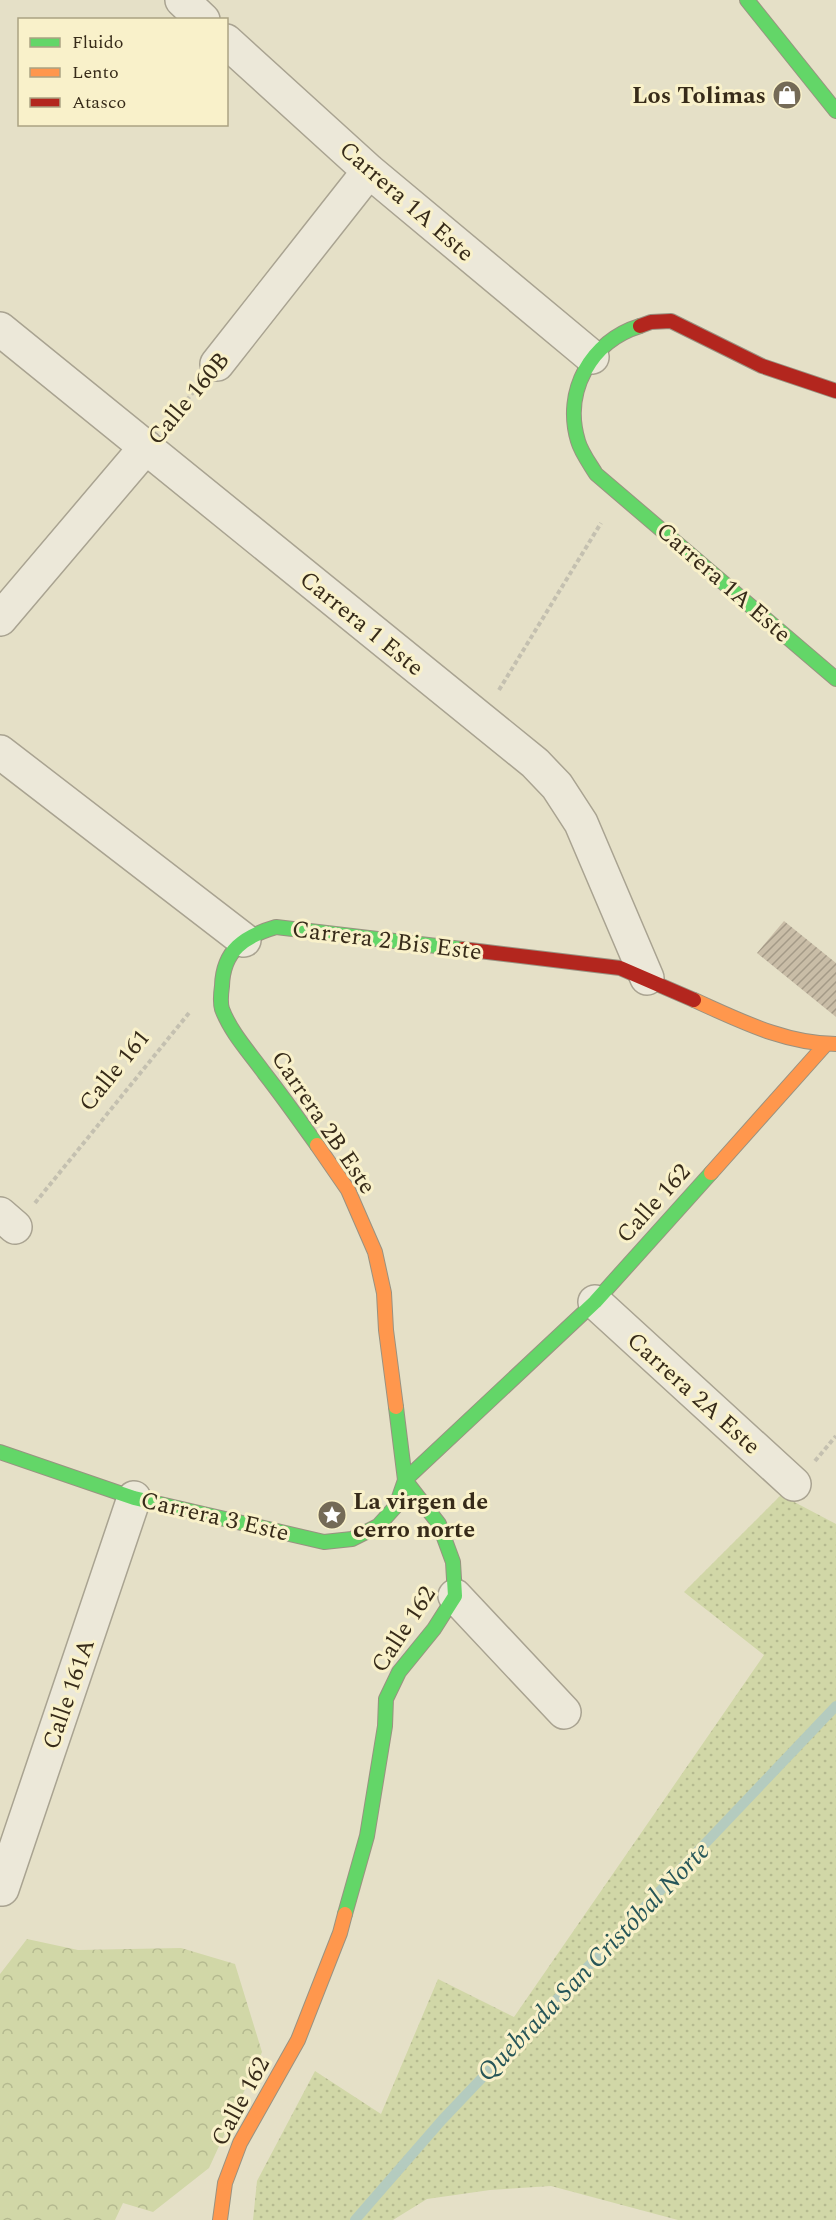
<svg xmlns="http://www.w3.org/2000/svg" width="836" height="2220" font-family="Spectral,serif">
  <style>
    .grass { fill: url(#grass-dots) }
    .forest { fill: url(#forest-crowns) }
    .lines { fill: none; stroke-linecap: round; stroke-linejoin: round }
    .stream { stroke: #b4cbbf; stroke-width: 10 }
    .building { fill: url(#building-hatch) }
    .street-casing { stroke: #a9a391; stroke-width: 36 }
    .fast-casing { stroke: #999281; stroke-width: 16 }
    .slow-casing { stroke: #999281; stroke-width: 16 }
    .jam-casing { stroke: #999281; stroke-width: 16 }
    .path { stroke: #c4c0b0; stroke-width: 4; stroke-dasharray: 4.5 3; stroke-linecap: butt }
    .street { stroke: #ece8d9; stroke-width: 33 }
    .fast { stroke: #63d668; stroke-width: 14 }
    .slow { stroke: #ff974d; stroke-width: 14 }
    .jam { stroke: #b3261e; stroke-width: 14 }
    .labels { text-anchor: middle; stroke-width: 6; stroke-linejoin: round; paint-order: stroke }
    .poi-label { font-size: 24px; font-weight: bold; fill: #372b19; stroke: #f9f1ca; text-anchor: end }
    .street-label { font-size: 24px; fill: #372b19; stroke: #f9f1ca }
    .water-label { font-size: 26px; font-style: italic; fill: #275659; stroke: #f9f1ca }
  </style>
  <defs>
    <pattern id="grass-dots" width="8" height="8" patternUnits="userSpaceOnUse" patternTransform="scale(1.5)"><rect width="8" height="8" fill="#d1d7a7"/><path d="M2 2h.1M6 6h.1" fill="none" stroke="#b4b98f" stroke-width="1.8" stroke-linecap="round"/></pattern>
    <pattern id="forest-crowns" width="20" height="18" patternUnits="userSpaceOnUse" patternTransform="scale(1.5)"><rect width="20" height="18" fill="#d1d7a7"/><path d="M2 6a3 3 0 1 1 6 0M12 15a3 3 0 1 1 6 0" fill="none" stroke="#b4b98f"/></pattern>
    <pattern id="building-hatch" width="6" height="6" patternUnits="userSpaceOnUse" patternTransform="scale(1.5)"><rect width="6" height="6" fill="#c9bda7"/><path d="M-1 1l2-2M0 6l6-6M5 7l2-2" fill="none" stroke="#a49a87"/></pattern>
  </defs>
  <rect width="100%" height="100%" fill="#e5e0c7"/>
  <!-- grass -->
  <path class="grass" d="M781 1495 836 1524V2220H678L551 2186 490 2190 427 2199 393 2220H253L257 2181 315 2071 381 2114 438 1979 514 2017 764 1655 684 1592Z"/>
  <!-- forest -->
  <path class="forest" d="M27 1939 78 1950 181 1948 235 1964 262 2052 209 2168 153 2212 123 2203 115 2220H0V1974Z"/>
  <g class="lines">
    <!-- stream -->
    <path class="stream" d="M355 2220 442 2120 836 1706"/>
  </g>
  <!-- building -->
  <path class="building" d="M784 921 836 963V1017L757 953Z"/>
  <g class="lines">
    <!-- street casing -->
    <g class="street-casing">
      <path id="street" d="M182 0 203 20
        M226 41 369 171 592 357
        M0 329 535 763 557 786 581 823 647 978
        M217 364 369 171
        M0 619 146 447
        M0 752 244 940
        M0 1214 15 1227
        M595 1302 794 1484
        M455 1596 564 1712
        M2 1889 134 1498"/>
    </g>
    <!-- fast casing -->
    <g class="fast-casing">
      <path id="fast" d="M747 0 836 111
        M640 326C591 341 563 391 578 441 581 452 590 464 596 474L836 679
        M317 1145C300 1121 283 1097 265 1074 250 1053 231 1033 222 1009 220 1002 221 993 222 986 223 950 245 936 276 927L462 949
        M0 1452 134 1498 324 1542 352 1539 378 1526 396 1506 405 1480 396 1407
        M405 1480 595 1302 711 1173
        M345 1914 367 1836 385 1726 386 1699 399 1672 434 1629 455 1596 453 1562 439 1524 405 1480"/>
    </g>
    <!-- slow casing -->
    <g class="slow-casing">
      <path id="slow" d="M694 1000C739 1020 785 1044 836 1044
        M317 1145 348 1190 375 1252 384 1293 386 1330 396 1407
        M711 1173 826 1044
        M220 2220 225 2183 240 2143 298 2040 340 1933 345 1914"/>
    </g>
    <!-- jam casing -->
    <g class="jam-casing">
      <path id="jam" d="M640 326 651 322 671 321 762 366 836 391
        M462 949 620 968 694 1000"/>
    </g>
    <!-- path -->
    <path class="path" d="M167 423 197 388
      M499 690 601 523
      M35 1203 189 1013
      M815 1461 836 1436"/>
    <!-- street -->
    <use href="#street" class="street"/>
    <!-- fast -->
    <use href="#fast" class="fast"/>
    <!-- slow -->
    <use href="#slow" class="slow"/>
    <!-- jam -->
    <use href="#jam" class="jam"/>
  </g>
  <!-- icons -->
  <defs>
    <g id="shop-disc" transform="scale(1.5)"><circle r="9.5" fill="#746a56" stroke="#f9f1ca"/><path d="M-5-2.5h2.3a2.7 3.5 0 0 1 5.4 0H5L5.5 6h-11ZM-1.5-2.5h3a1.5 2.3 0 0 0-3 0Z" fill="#fff"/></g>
    <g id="sight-disc" transform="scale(1.5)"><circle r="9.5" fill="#746a56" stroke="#f9f1ca"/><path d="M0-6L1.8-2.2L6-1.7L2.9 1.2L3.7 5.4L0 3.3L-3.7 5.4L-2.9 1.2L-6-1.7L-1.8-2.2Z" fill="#fff"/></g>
  </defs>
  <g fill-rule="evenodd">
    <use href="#shop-disc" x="787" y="95"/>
    <use href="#sight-disc" x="332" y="1515"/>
  </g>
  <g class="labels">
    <!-- poi labels -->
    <g class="poi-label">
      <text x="766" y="103">Los Tolimas</text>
      <text x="353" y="1509" text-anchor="start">La virgen de<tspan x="353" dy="28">cerro norte</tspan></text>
    </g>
    <!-- street labels -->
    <g class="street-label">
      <text transform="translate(407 201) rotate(41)" y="8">Carrera 1A Este</text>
      <text transform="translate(188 398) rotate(-50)" y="8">Calle 160B</text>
      <text transform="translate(724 582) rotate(41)" y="8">Carrera 1A Este</text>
      <text transform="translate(362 623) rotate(39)" y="8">Carrera 1 Este</text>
      <text transform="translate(387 940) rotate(7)" y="8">Carrera 2 Bis Este</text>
      <text transform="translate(114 1070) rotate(-51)" y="8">Calle 161</text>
      <text transform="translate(324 1122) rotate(56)" y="8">Carrera 2B Este</text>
      <text transform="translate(653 1203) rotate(-48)" y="8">Calle 162</text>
      <text transform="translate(694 1393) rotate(42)" y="8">Carrera 2A Este</text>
      <text transform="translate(215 1516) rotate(13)" y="8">Carrera 3 Este</text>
      <text transform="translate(403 1629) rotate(-57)" y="8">Calle 162</text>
      <text transform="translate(68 1694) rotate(-71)" y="8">Calle 161A</text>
      <text transform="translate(240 2101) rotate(-62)" y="8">Calle 162</text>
    </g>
    <!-- water labels -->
    <g class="water-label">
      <text transform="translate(593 1961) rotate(-46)" y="9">Quebrada San Cristóbal Norte</text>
    </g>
  </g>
  <!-- legend -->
  <rect x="18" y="18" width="210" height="108" fill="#f9f1ca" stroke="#aba283" stroke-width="1.5"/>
  <rect x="30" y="38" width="30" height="9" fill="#63d668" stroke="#aba283" stroke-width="1.5"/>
  <text x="72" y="48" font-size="18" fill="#372b19">Fluido</text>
  <rect x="30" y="68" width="30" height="9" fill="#ff974d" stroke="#aba283" stroke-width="1.5"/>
  <text x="72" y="78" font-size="18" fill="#372b19">Lento</text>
  <rect x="30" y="98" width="30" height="9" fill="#b3261e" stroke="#aba283" stroke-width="1.5"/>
  <text x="72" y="108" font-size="18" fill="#372b19">Atasco</text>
</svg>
